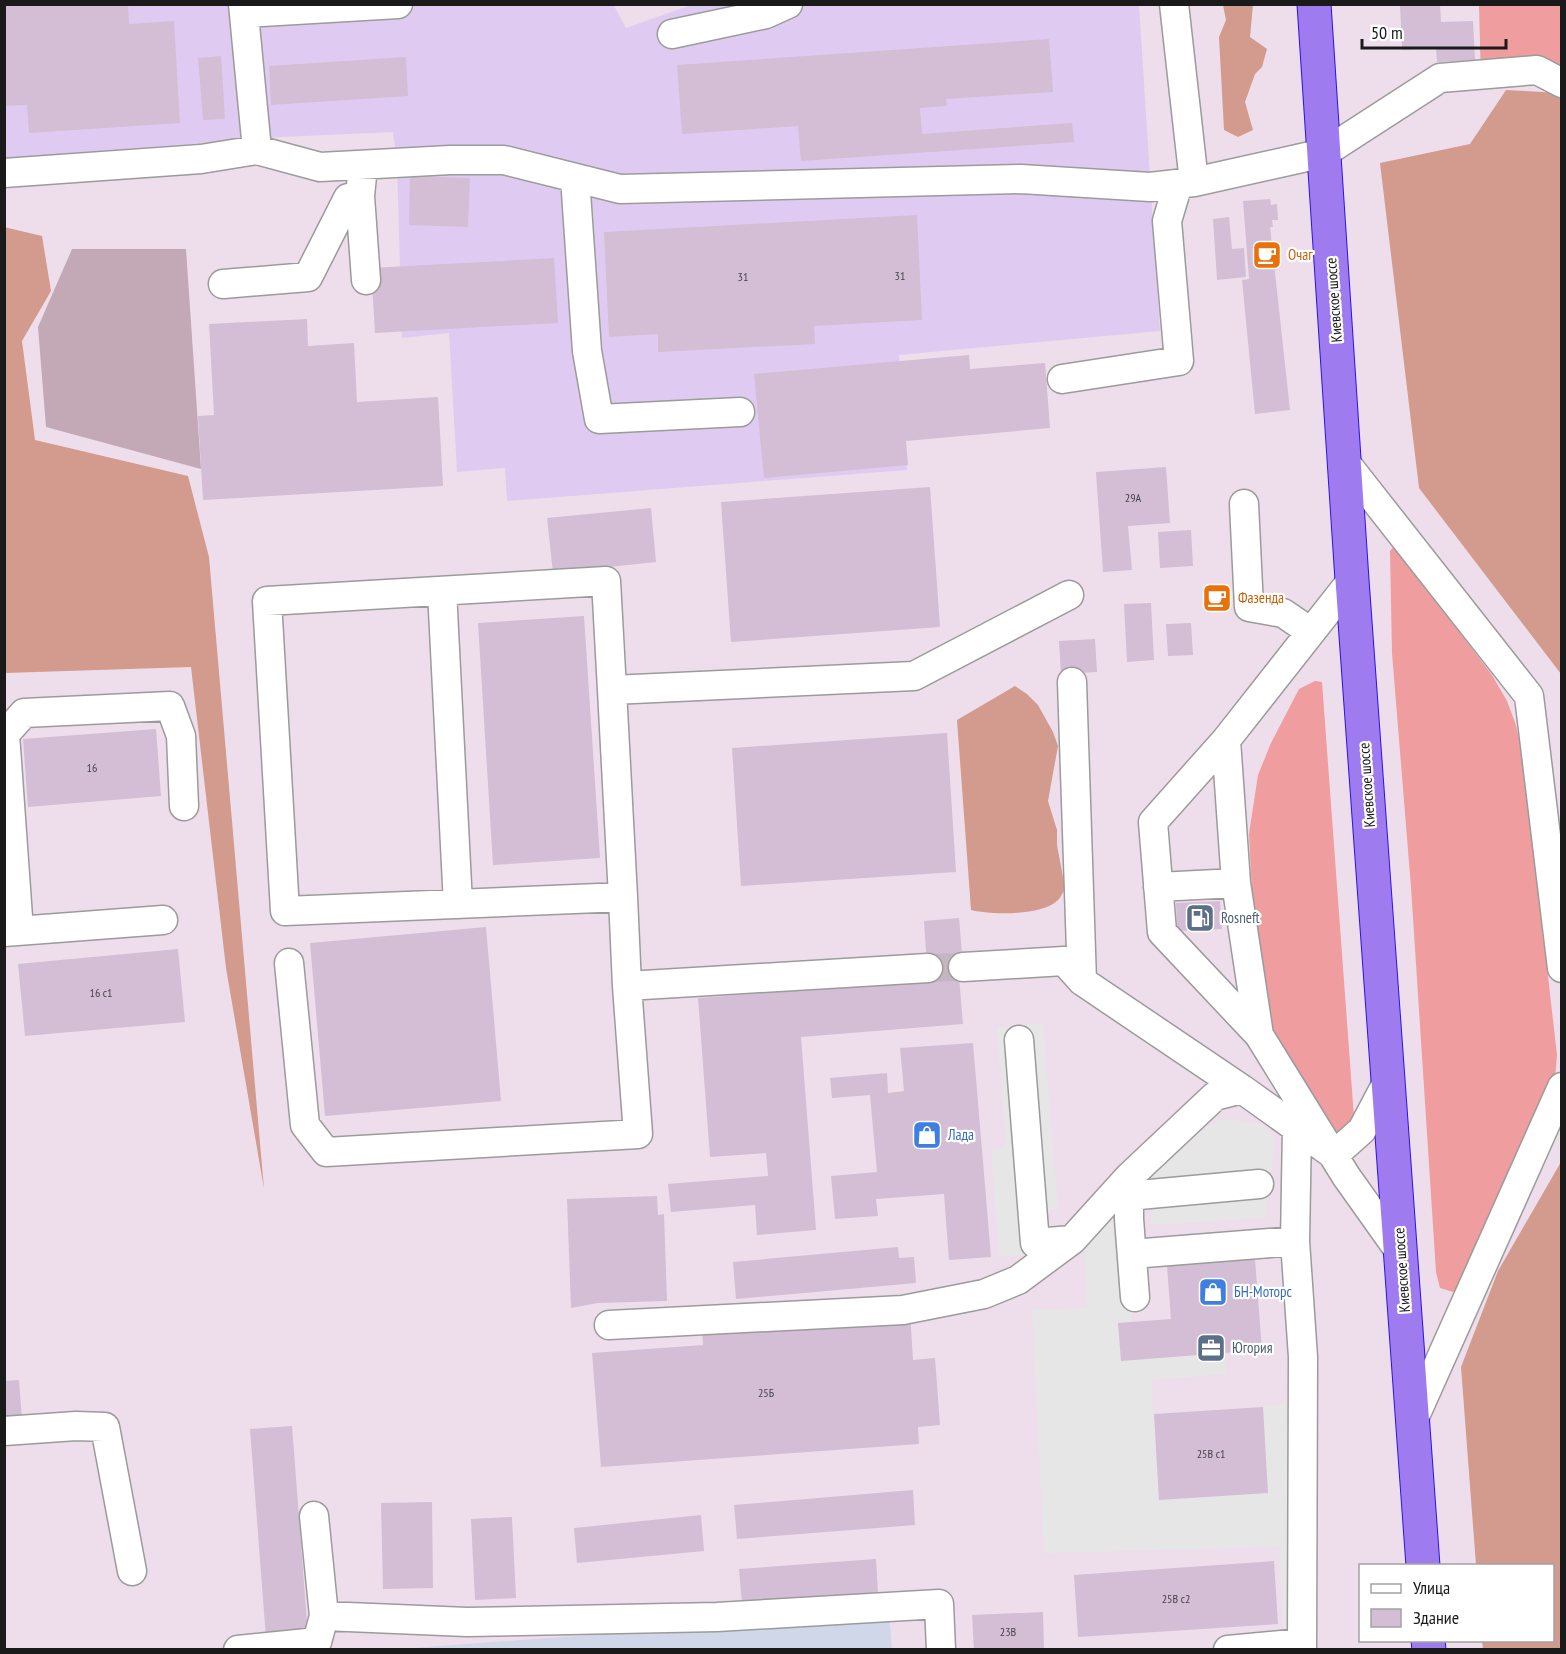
<svg xmlns="http://www.w3.org/2000/svg" width="1566" height="1654" font-family="'PT Sans Narrow',sans-serif">
  <style>
    .commercial { fill: #dfcbf1 }
    .industrial { fill: #cfd7e8 }
    .construction { fill: #c3a9b6 }
    .grass { fill: #ef9d9e }
    .forest { fill: #d29b8e }
    .parking { fill: #e6e6e6 }
    .building { fill: #d3bed5 }
    .lines { fill: none; stroke-linecap: round; stroke-linejoin: round }
    .minor-tunnel { stroke: #c4b7c1; stroke-width: 28; stroke-dasharray: 28 14; stroke-linecap: butt }
    .minor-casing { stroke: #9b9b9b; stroke-width: 31 }
    .highway-casing { stroke: #2f11e6; stroke-width: 35 }
    .minor { stroke: #fff; stroke-width: 28 }
    .highway { stroke: #9e7cef; stroke-width: 33 }
    .labels { text-anchor: middle; stroke-width: 4.5; stroke-linejoin: round; paint-order: stroke }
    .number-label { font-size: 12px; fill: #484349 }
    .food-label { font-size: 15px; fill: #c56008; stroke: #fff; text-anchor: start }
    .street-label { font-size: 15px; fill: #1a1a1a; stroke: #fff }
    .service-label { font-size: 15px; fill: #4e5e75; stroke: #fff; text-anchor: start }
    .shop-label { font-size: 15px; fill: #366cbe; stroke: #fff; text-anchor: start }
  </style>
  <rect width="100%" height="100%" fill="#eedeeb"/>
  <!-- commercial -->
  <path class="commercial" d="M613 4 626 28 691 5H1139L1160 331 899 355 907 470 507 501 505 468 457 472 449 333 402 338 397 163 393 132 282 137 5 158V5Z"/>
  <!-- industrial -->
  <path class="industrial" d="M889 1613 892 1649 385 1650Z"/>
  <!-- construction -->
  <path class="construction" d="M72 249H186L201 469 46 427 38 327Z"/>
  <!-- grass -->
  <path class="grass" d="M1479 5H1561V86L1481 81Z
    M1394 546 1492 675 1507 701 1516 725 1523 757 1557 1055 1555 1079 1464 1285 1453 1292 1440 1288 1436 1272 1411 887 1392 653 1390 551Z
    M1315 681 1322 682 1354 1117 1345 1128 1338 1132 1334 1130 1277 1045 1268 1017 1255 950 1249 834 1258 775 1271 743 1299 689Z"/>
  <!-- forest -->
  <path class="forest" d="M1223 5H1253L1250 37 1267 49 1262 67 1255 74 1245 102 1253 130 1238 137 1224 130 1219 37 1226 20Z
    M1506 90 1561 93V674L1419 488 1380 163 1470 144Z
    M4 227 42 236 51 291 22 341 35 440 188 476 209 557 264 1189 226 968 191 667 5 673Z
    M1015 686 1027 694 1038 705 1053 732 1058 746 1048 801 1057 830V845L1065 888C1063 892 1061 897 1058 900 1043 916 990 915 971 910L957 720Z
    M1561 1162V1649H1483L1482 1641 1552 1640V1566L1476 1565 1461 1367 1498 1271Z"/>
  <!-- parking -->
  <path class="parking" d="M1043 1023 1058 1209 1027 1212 1031 1254 999 1257 991 1149 1006 1147 997 1027Z
    M1223 1119 1261 1124 1275 1138 1265 1218 1151 1225 1149 1180 1206 1127Z
    M1124 1223 1132 1321 1118 1323 1121 1361 1224 1353 1226 1374 1151 1380 1159 1500 1268 1492 1263 1407 1288 1403 1301 1626 1284 1628 1279 1547 1044 1553 1032 1310 1087 1308 1084 1246 1097 1224Z"/>
  <!-- building -->
  <path class="building" d="M4 4H128L129 24 174 21 180 123 29 133 27 105 4 106Z
    M1400 4H1440L1441 22 1473 21 1475 60 1437 62 1436 48 1402 50Z
    M1049 39 1053 92 946 99 947 106 920 108 922 134 1072 123 1074 142 801 161 798 126 682 134 677 65Z
    M221 56 225 119 203 120 198 58Z
    M406 57 408 96 271 105 269 66Z
    M410 176 470 178 468 227 409 225Z
    M1270 199 1271 205 1277 204 1278 220H1272L1273 227H1270L1290 410 1255 414 1242 280 1249 279 1243 201Z
    M917 215 922 320 814 326 815 344 658 352V334L609 337 604 232Z
    M1229 217 1232 249 1244 248 1246 277 1217 280 1213 219Z
    M554 258 558 323 375 333 371 268Z
    M307 319 308 346 354 343 357 402 438 397 443 486 203 500 198 416 214 415 209 324Z
    M969 355 970 369 1045 363 1050 428 906 441 908 465 764 478 754 374Z
    M1166 467 1170 523 1128 526 1132 570 1103 572 1096 472Z
    M930 487 940 627 731 642 721 502Z
    M651 508 656 562 553 573 547 518Z
    M1191 530 1193 566 1160 568 1158 532Z
    M1151 603 1154 660 1127 662 1124 604Z
    M584 616 600 858 493 865 478 623Z
    M1191 623 1193 655 1168 656 1166 624Z
    M1095 639 1097 672 1061 674 1059 641Z
    M156 729 161 796 28 807 23 739Z
    M947 733 956 872 741 886 732 748Z
    M1220 901 1222 929 1177 931 1176 903Z
    M959 918 963 967 959 977 963 1024 801 1037 816 1230 757 1235 755 1205 671 1212 668 1184 768 1176 766 1153 710 1157 698 998 928 980 924 921Z
    M486 927 501 1101 325 1116 310 943Z
    M178 949 185 1022 25 1036 18 964Z
    M973 1043 991 1257 949 1260 944 1194 876 1199 878 1216 835 1219 831 1176 877 1172 870 1095 832 1098 830 1078 887 1073 888 1093 904 1091 900 1048Z
    M657 1196 658 1215 664 1214 667 1301 598 1303 571 1308 567 1199Z
    M898 1247 899 1258 914 1257 916 1283 736 1299 733 1262Z
    M1255 1259 1262 1350 1121 1361 1118 1323 1171 1319 1167 1266Z
    M910 1312 913 1360 935 1358 940 1425 918 1427 919 1444 601 1467 592 1353 703 1345 702 1327Z
    M19 1380 22 1420 4 1421V1381Z
    M1263 1407 1268 1493 1159 1500 1154 1414Z
    M292 1426 308 1635 266 1638 250 1429Z
    M913 1490 915 1525 737 1539 734 1505Z
    M432 1502 433 1588 383 1589 381 1503Z
    M701 1515 704 1551 577 1563 574 1528Z
    M512 1517 516 1598 475 1600 471 1519Z
    M876 1559 878 1593 742 1604 739 1569Z
    M1274 1561 1278 1624 1078 1637 1074 1575Z
    M1043 1612 1044 1650H974L972 1615Z"/>
  <g class="lines">
    <!-- minor-tunnel -->
    <path class="minor-tunnel" d="M928 968 963 967"/>
    <!-- minor casing -->
    <g class="minor-casing">
      <path id="minor" d="M243 4 257 150 320 167 450 160H504L620 189 1021 179 1150 187 1194 182 1324 153 1440 78 1537 70 1562 83
        M1174 4 1194 182
        M244 13 398 4
        M672 34 766 14 788 4
        M4 173 201 159 257 150
        M362 176 360 196 366 280
        M575 178 587 351 599 419 740 412
        M223 284 308 277 348 198 360 196
        M1062 379 1179 361 1167 221 1178 184
        M1345 462 1529 696 1562 968
        M1244 504 1249 607 1283 613 1311 632
        M1352 580 1226 740 1153 822 1162 932 1259 1035 1346 1176 1400 1252
        M442 591 458 904
        M1072 682 1082 981
        M612 690 606 581 267 601 285 911 623 897 612 690 914 676 1069 595
        M1226 740 1236 883 1259 1035
        M1158 887 1236 883
        M19 931 5 734 24 713 170 706 181 736 184 806
        M4 932 163 920
        M289 963 305 1125 326 1152 638 1134 627 986 623 897
        M963 967 1064 961 1082 981 1242 1089 1334 1155 1362 1130 1389 1079
        M627 986 928 968
        M1019 1040 1035 1243 1072 1240 1129 1177
        M1297 1128 1295 1241 1303 1357 1302 1650
        M1128 1196 1259 1184
        M1132 1254 1295 1241
        M1135 1297 1129 1219V1177L1215 1096 1242 1089
        M609 1325 903 1310 984 1294 1018 1280 1072 1240
        M1412 1423 1562 1087
        M4 1431 76 1426 105 1427 132 1571
        M314 1516 324 1616 467 1622 717 1617 939 1604 941 1650
        M238 1650 317 1642 324 1616
        M1228 1650 1302 1643"/>
    </g>
    <!-- highway casing -->
    <g class="highway-casing">
      <path id="highway" d="M1314 4 1352 580 1423 1566
        M1428 1640 1429 1650"/>
    </g>
    <!-- minor -->
    <use href="#minor" class="minor"/>
    <!-- highway -->
    <use href="#highway" class="highway"/>
  </g>
  <!-- icons -->
  <defs>
    <g id="cafe-square" transform="scale(1.5)"><rect x="-9" y="-9" width="18" height="18" rx="4" fill="#e8710a" stroke="#fff"/><path d="M-5.5-4.5H6V0H3Q3 3.5 0 3.5H-2.5Q-5.5 3.5-5.5 0ZM3-3.2v2h1.7v-2ZM-6 4.5H4V6H-6Z" fill="#fff"/></g>
    <g id="fuel-square" transform="scale(1.5)"><rect x="-9" y="-9" width="18" height="18" rx="4" fill="#5c6f8a" stroke="#fff"/><path d="M-5.5-6h7V0h2V4h1.3V-2.5L3-4.5l.8-.8L6-3V5H2.5V1h-1V6h-7ZM-4.2-4.7v3.2H.2V-4.7Z" fill="#fff"/></g>
    <g id="shop-square" transform="scale(1.5)"><rect x="-9" y="-9" width="18" height="18" rx="4" fill="#3f7fe0" stroke="#fff"/><path d="M-5-2.5h2.3a2.7 3.5 0 0 1 5.4 0H5L5.5 6h-11ZM-1.5-2.5h3a1.5 2.3 0 0 0-3 0Z" fill="#fff"/></g>
    <g id="office-square" transform="scale(1.5)"><rect x="-9" y="-9" width="18" height="18" rx="4" fill="#5c6f8a" stroke="#fff"/><path d="M-6-3h4V-5.5h4V-3h4V5H-6ZM-1-4.5V-3h2v-1.5ZM-6 0V1H6V0Z" fill="#fff"/></g>
  </defs>
  <g fill-rule="evenodd">
    <use href="#cafe-square" x="1267" y="255"/>
    <use href="#cafe-square" x="1217" y="598"/>
    <use href="#fuel-square" x="1200" y="918"/>
    <use href="#shop-square" x="927" y="1135"/>
    <use href="#shop-square" x="1213" y="1292"/>
    <use href="#office-square" x="1211" y="1348"/>
  </g>
  <g class="labels">
    <!-- number labels -->
    <g class="number-label">
      <text x="900" y="280">31</text>
      <text x="743" y="281">31</text>
      <text x="1133" y="502">29А</text>
      <text x="92" y="772">16</text>
      <text x="101" y="997">16 с1</text>
      <text x="766" y="1397">25Б</text>
      <text x="1211" y="1458">25В с1</text>
      <text x="1176" y="1603">25В с2</text>
      <text x="1008" y="1636">23В</text>
    </g>
    <!-- food labels -->
    <g class="food-label">
      <text x="1288" y="260">Очаг</text>
      <text x="1238" y="603">Фазенда</text>
    </g>
    <!-- street labels -->
    <g class="street-label">
      <text transform="translate(1334 300) rotate(-94)" y="5">Киевское шоссе</text>
      <text transform="translate(1367 785) rotate(-94)" y="5">Киевское шоссе</text>
      <text transform="translate(1402 1270) rotate(-94)" y="5">Киевское шоссе</text>
    </g>
    <!-- service labels -->
    <g class="service-label">
      <text x="1221" y="923">Rosneft</text>
      <text x="1232" y="1353">Югория</text>
    </g>
    <!-- shop labels -->
    <g class="shop-label">
      <text x="948" y="1140">Лада</text>
      <text x="1234" y="1297">БН-Моторс</text>
    </g>
  </g>
  <!-- border -->
  <rect width="1566" height="1654" fill="none" stroke="#1a1a1a" stroke-width="12"/>
  <!-- legend -->
  <rect x="1359" y="1564" width="195" height="78" fill="#ffffff" stroke="#a3a3a3" stroke-width="1.5"/>
  <rect x="1371" y="1584" width="30" height="9" fill="#ffffff" stroke="#a3a3a3" stroke-width="1.5"/>
  <text x="1413" y="1594" font-size="18" fill="#1a1a1a">Улица</text>
  <rect x="1371" y="1609" width="30" height="18" fill="#d3bed5" stroke="#a3a3a3" stroke-width="1.5"/>
  <text x="1413" y="1624" font-size="18" fill="#1a1a1a">Здание</text>
  <!-- scale -->
  <path d="M1362 39v9h144v-9" fill="none" stroke="#1a1a1a" stroke-width="3"/>
  <text x="1371" y="39" font-size="18" fill="#1a1a1a" stroke="#ffffff" stroke-width="4.5" paint-order="stroke">50 m</text>
</svg>
